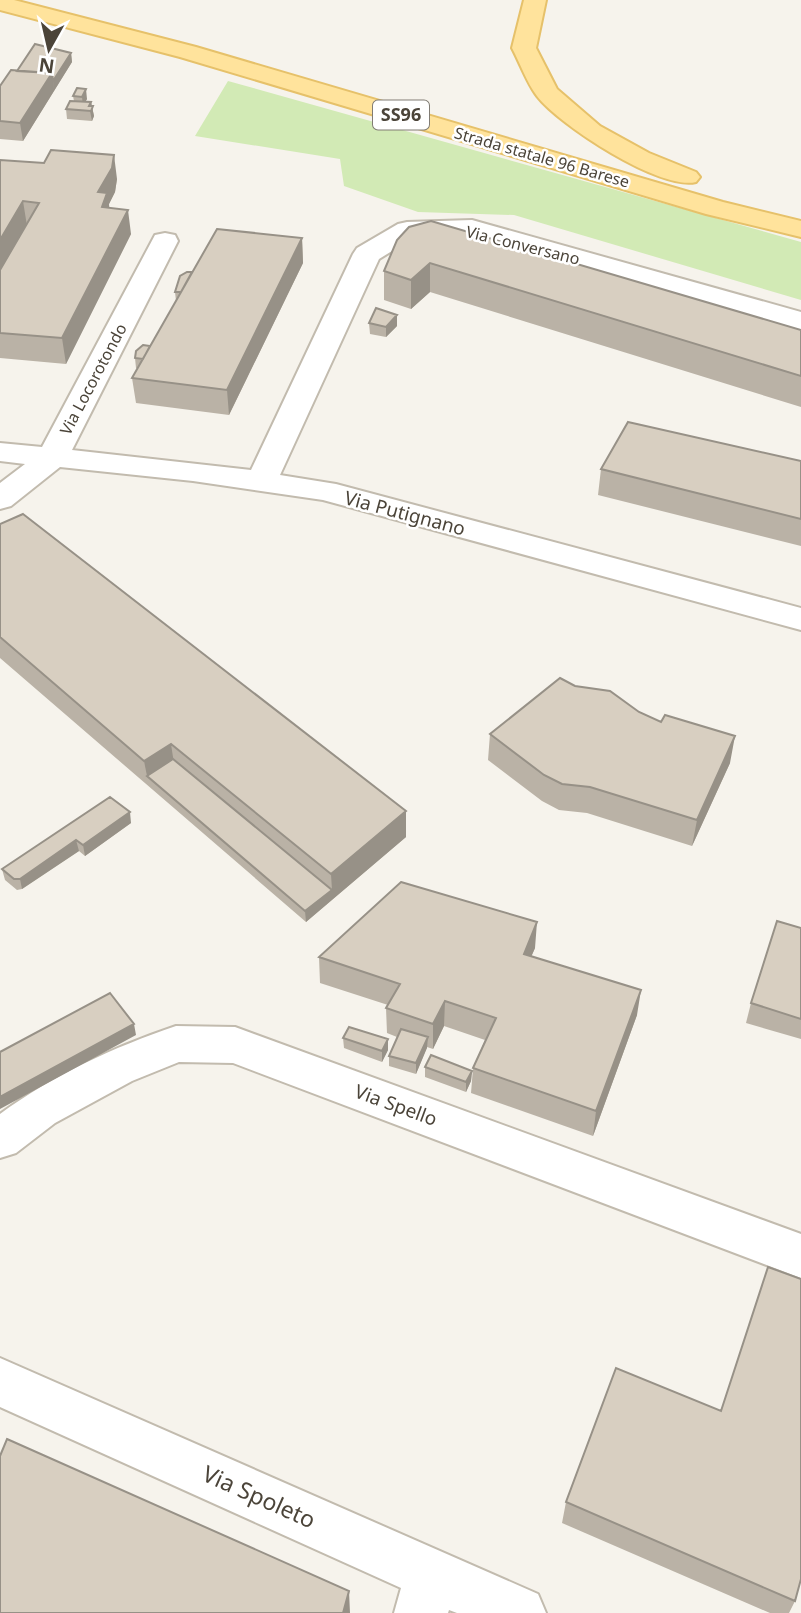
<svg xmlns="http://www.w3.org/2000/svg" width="801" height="1613" font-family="'Noto Sans',sans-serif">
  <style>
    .green { fill: #d2eab5 }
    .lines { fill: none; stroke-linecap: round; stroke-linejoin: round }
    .minor-casing { stroke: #c2bbae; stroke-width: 4 }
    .primary-casing { stroke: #e6c16a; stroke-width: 4 }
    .minor { fill: #fff; fill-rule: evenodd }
    .primary { fill: #ffe39c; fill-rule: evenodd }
    .wall { fill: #bab2a6 }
    .shaded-wall { fill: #979187 }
    .building { fill: #d8cfc1; stroke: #979187; stroke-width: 2 }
    .labels { text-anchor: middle; stroke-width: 5; stroke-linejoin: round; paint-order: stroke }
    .far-street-label { font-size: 16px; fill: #4b4439; stroke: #fff }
    .shield { fill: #fff; stroke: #817c74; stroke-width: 2 }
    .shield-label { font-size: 18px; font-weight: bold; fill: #4b4439 }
    .street-label { font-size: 19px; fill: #4b4439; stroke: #fff }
    .near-street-label { font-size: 23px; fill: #4b4439; stroke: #fff }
  </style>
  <rect width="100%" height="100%" fill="#f6f3ec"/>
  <!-- green -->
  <path class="green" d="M228 81 801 242V300L514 215 418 212 344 186 340 159 195 136Z"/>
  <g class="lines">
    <!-- minor casing -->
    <g class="minor-casing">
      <path id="minor" d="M472 220 801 312V330L471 236 413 238 379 259 280 475 336 484 801 608V630L323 500 193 481 60 467 11 506 0 509V483L25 464 0 461V443L42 447 155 235 165 233 175 235 178 241 72 450 251 470 353 254 357 248 398 224 407 222Z
        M176 1026 235 1027 801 1234V1278L233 1063 179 1062 132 1081 55 1123 16 1153 0 1158V1114C53 1075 114 1047 176 1026Z
        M0 1358 538 1594 546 1613H457L449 1610 448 1613H394L401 1588 0 1407Z"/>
    </g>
    <!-- primary casing -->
    <g class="primary-casing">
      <path id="primary" d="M0 0H14L196 47 723 202 801 221V237L706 214 180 57 0 10Z
        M524 0H546L536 48 557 89 600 126 649 153 696 172 700 177 696 182C661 191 559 125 537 96 527 83 520 63 512 48Z"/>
    </g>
    <!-- minor -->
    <use href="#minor" class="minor"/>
    <!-- primary -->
    <use href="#primary" class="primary"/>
  </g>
  <!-- wall -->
  <path class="wall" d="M71 53 72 62 23 141 0 139V85L17 71Z
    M77 88 87 99 85 102H91L94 116 92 121 67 119 66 109 74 101 73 96Z
    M0 160 117 179 115 192 109 204V208L131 234 66 364 0 358Z
    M302 238 303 263 229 415 136 403 132 378 138 369 136 368 135 358 150 346 176 301 175 292 192 272Z
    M397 240 801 330V407L430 292 411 309 384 300V271Z
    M369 323 397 326 386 337 370 334Z
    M801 461V546L598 495 601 469Z
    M0 524 406 811V837L306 922 0 658Z
    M639 712 730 763 692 846 587 813 559 810 542 801 488 760 490 734Z
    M110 797 131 823 85 856 79 851 22 889 17 890 5 880 2 869Z
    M801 928V1039L746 1023 751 1003Z
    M535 948 531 957 637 1015 593 1136 471 1093 473 1068 485 1040 444 1026 433 1049 427 1047 416 1074 389 1066V1056L397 1037 387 1033 386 1008 388 1005 320 983 319 957Z
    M343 1038 388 1050 382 1062 344 1048Z
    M425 1067 472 1071 471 1081 466 1092 425 1077Z
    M566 1502 795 1601 789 1613H770L562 1523Z"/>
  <!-- shaded-wall -->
  <path class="shaded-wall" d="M71 53 72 62 54 91 53 81Z
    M52 73 54 91 23 141 20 123Z
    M86 89 87 99 83 106 82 97Z
    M91 102 94 116 92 121 89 106Z
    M114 155 117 179 115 192 109 204 110 217 105 231 98 192Z
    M23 201 27 226 0 273V240Z
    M128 210 131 234 66 364 62 338Z
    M302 238 303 263 229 415 227 390Z
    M430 263V292L411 309V280Z
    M397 315V326L386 337V327Z
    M735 736 730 763 692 846 697 820Z
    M171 744 175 770 147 776 144 761Z
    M406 811V837L306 922 305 911 332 890 331 874Z
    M130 812 131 823 85 856 83 845Z
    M76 840 79 851 22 889 20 879Z
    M537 922 535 948 521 980 524 954Z
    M641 990 637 1015 593 1136 596 1111Z
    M445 1001 444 1026 433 1049V1024Z
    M134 1024 136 1035 0 1109V1097Z
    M428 1037 427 1048 416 1074V1063Z
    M388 1039V1050L382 1062V1051Z
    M472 1071 471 1081 466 1092V1082Z
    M349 1591 350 1613H343Z"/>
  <!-- building -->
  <path class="building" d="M35 44 71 53 53 81 52 73 17 71Z
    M11 70 52 73 20 123 0 121V86Z
    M77 88 86 89 82 97 73 96Z
    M70 101 91 102 89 106H93L91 111 66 109Z
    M51 150 114 155 112 168 98 192 107 193 102 207 128 210 62 338 0 333V270L39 203 23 201 0 240V160L44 163Z
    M431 221 801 330V376L430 263 411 280 384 271 397 240 409 227Z
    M217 229 302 238 227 390 132 378Z
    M187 272H192L181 292H175L180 276Z
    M376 308 397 315 386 327 369 323Z
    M143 345 150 346 143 359 135 358 136 351Z
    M628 422 801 461V519L601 469Z
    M23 514 406 811 331 874 171 744 144 761 0 637V524Z
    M560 678 575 686 610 691 639 712 661 722 665 715 735 736 697 820 590 787 562 784 544 775 490 734Z
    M173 759 332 890 305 911 147 776Z
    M110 797 130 812 83 845 76 840 20 879H14L2 869Z
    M401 882 537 922 524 954 641 990 596 1111 473 1068 496 1018 445 1001 433 1024 386 1008 400 984 319 957Z
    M777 921 801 928V1019L751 1003Z
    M110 993 134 1024 0 1097V1052Z
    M349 1027 388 1039 382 1051 343 1038Z
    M401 1029 428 1037 416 1063 389 1056Z
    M431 1055 472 1071 466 1082 425 1067Z
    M768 1267 801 1279V1579L795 1601 566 1502 616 1368 721 1411Z
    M7 1439 349 1591 343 1613H0V1456Z"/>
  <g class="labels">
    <!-- far-street labels -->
    <g class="far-street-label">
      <text transform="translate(542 157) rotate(16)" y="6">Strada statale 96 Barese</text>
      <text transform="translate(523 245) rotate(14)" y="6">Via Conversano</text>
      <text transform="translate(93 379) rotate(-62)" y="6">Via Locorotondo</text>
    </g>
    <!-- shield labels -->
    <rect class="shield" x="373" y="100.5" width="56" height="29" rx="5"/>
    <g class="shield-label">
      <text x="401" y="121">SS96</text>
    </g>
    <!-- street labels -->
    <g class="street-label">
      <text transform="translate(405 513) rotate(15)" y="7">Via Putignano</text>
      <text transform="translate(396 1105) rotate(20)" y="7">Via Spello</text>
    </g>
    <!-- near-street labels -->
    <g class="near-street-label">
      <text transform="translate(259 1497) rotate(24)" y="8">Via Spoleto</text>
    </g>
  </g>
  <!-- north arrow -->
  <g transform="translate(49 49) rotate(188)" stroke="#ffffff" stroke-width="5" paint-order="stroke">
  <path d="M0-5L12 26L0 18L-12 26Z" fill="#4b4439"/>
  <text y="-10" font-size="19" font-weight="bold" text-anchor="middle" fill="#4b4439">N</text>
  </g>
</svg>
